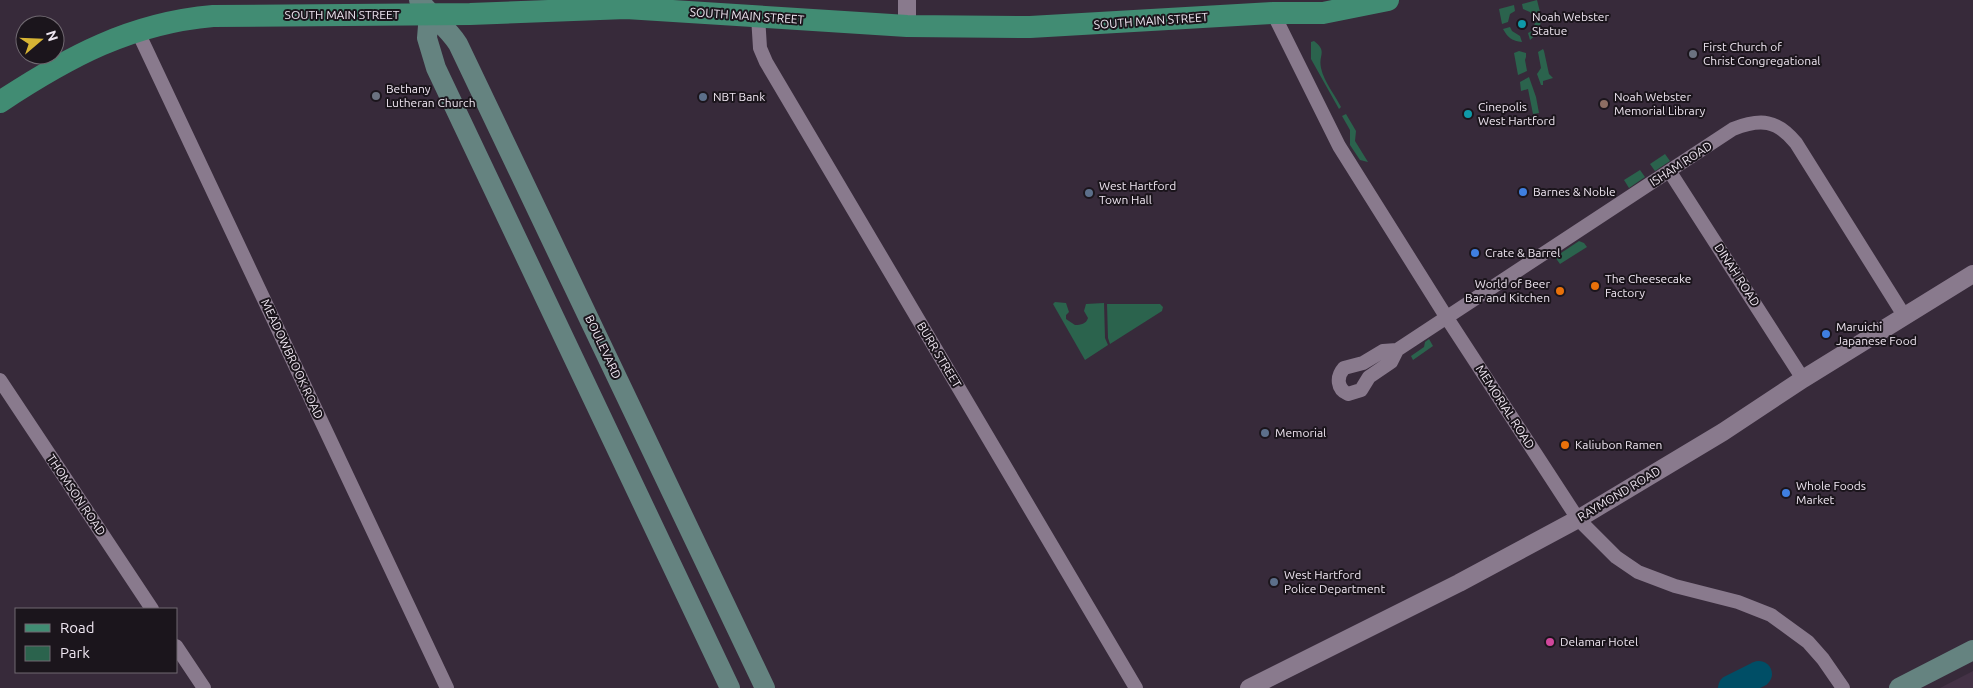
<svg xmlns="http://www.w3.org/2000/svg" width="1973" height="688" font-family="Ubuntu,sans-serif">
  <style>
    .built { fill: #443246 }
    .green { fill: #2b634d }
    .lines { fill: none; stroke-linecap: round; stroke-linejoin: round }
    .river { stroke: #004e66; stroke-width: 26 }
    .minor { stroke: #897a8d; stroke-width: 14 }
    .tertiary { stroke: #897a8d; stroke-width: 18 }
    .secondary { stroke: #658380; stroke-width: 20 }
    .primary { stroke: #418c73; stroke-width: 22 }
    .culture-dot { fill: #0f9aa8; stroke: #1b151c; stroke-width: 2 }
    .worship-dot { fill: #6b7280; stroke: #1b151c; stroke-width: 2 }
    .service-dot { fill: #5c6f8a; stroke: #1b151c; stroke-width: 2 }
    .education-dot { fill: #8d6e63; stroke: #1b151c; stroke-width: 2 }
    .shop-dot { fill: #3f7fe0; stroke: #1b151c; stroke-width: 2 }
    .food-dot { fill: #e8710a; stroke: #1b151c; stroke-width: 2 }
    .hotel-dot { fill: #d1479c; stroke: #1b151c; stroke-width: 2 }
    .labels { text-anchor: middle; stroke-width: 4; stroke-linejoin: round; paint-order: stroke }
    .street-label { font-size: 12px; fill: #efe6f1; stroke: #1b151c }
    .poi-label { font-size: 12px; fill: #efe6f1; stroke: #1b151c; text-anchor: start }
  </style>
  <rect width="100%" height="100%" fill="#372a3a"/>
  <!-- built -->
  <path class="built" d="M1973 671V688H1940Z"/>
  <!-- green -->
  <path class="green" d="M1537 0 1541 16 1533 18 1530 12 1523 9 1522 4Z
    M1514 5 1515 11 1510 14 1508 22 1502 24 1499 9Z
    M1541 21 1538 33 1530 40 1528 33 1532 31 1535 23Z
    M1510 27 1512 31 1520 36 1522 42C1512 41 1508 38 1503 29Z
    M1314 41C1328 52 1318 54 1321 68 1324 82 1335 95 1341 107L1339 109 1311 59V42Z
    M1543 49 1544 51 1549 74 1553 78 1543 81V85H1541L1537 74 1541 68 1538 52Z
    M1519 51 1526 53V57L1525 60 1527 71 1518 75 1514 53Z
    M1529 77 1536 97 1539 113 1533 114 1528 89 1521 91 1520 82Z
    M1346 114 1356 131 1355 141 1368 162 1360 160 1350 145V130L1342 116Z
    M1665 154 1670 161 1655 171 1650 164Z
    M1640 170 1645 177 1629 188 1624 180Z
    M1579 241 1584 243 1587 247 1560 264 1555 257Z
    M1055 302 1066 303 1069 312 1066 315V319L1075 325C1081 325 1086 324 1088 318L1084 311 1086 304 1104 303 1105 338 1108 345 1085 360 1053 304Z
    M1107 304H1160L1163 307 1162 311 1110 344 1108 338Z
    M1429 339 1433 346 1413 360 1411 356 1424 347 1425 342Z"/>
  <g class="lines">
    <!-- river -->
    <path class="river" d="M1731 688 1759 674"/>
    <!-- minor -->
    <path class="minor" d="M1273 13 1339 146 1447 318 1578 519 1616 557 1638 572 1675 586 1738 602 1771 615 1808 642 1823 659 1843 688
      M758 16 760 48 766 62 1136 688
      M137 30 447 688
      M1670 172 1803 379
      M1397 350 1391 362 1369 377 1361 390 1348 394C1337 389 1336 377 1344 368L1363 363 1383 351 1397 350 1733 129C1761 118 1777 120 1796 143L1905 317
      M0 380 152 609
      M176 646 204 688"/>
    <!-- tertiary -->
    <path class="tertiary" d="M907 0V26
      M1249 688 1459 583 1578 519 1723 432 1803 379 1973 274"/>
    <!-- secondary -->
    <path class="secondary" d="M419 0C431 16 448 28 458 44L765 688
      M429 14 427 38 436 68 730 688
      M1899 688 1973 650"/>
    <!-- primary -->
    <path class="primary" d="M0 102C68 57 131 23 213 16L470 14 626 8 907 26 1030 27 1273 13H1323L1388 0"/>
  </g>
  <!-- markers -->
  <g class="culture-dot">
    <circle cx="1522" cy="24" r="5"/>
    <circle cx="1468" cy="114" r="5"/>
  </g>
  <g class="worship-dot">
    <circle cx="1693" cy="54" r="5"/>
    <circle cx="376" cy="96" r="5"/>
  </g>
  <g class="service-dot">
    <circle cx="703" cy="97" r="5"/>
    <circle cx="1089" cy="193" r="5"/>
    <circle cx="1265" cy="433" r="5"/>
    <circle cx="1274" cy="582" r="5"/>
  </g>
  <circle class="education-dot" cx="1604" cy="104" r="5"/>
  <g class="shop-dot">
    <circle cx="1523" cy="192" r="5"/>
    <circle cx="1475" cy="253" r="5"/>
    <circle cx="1826" cy="334" r="5"/>
    <circle cx="1786" cy="493" r="5"/>
  </g>
  <g class="food-dot">
    <circle cx="1595" cy="286" r="5"/>
    <circle cx="1560" cy="291" r="5"/>
    <circle cx="1565" cy="445" r="5"/>
  </g>
  <circle class="hotel-dot" cx="1550" cy="642" r="5"/>
  <g class="labels">
    <!-- street labels -->
    <g class="street-label">
      <text x="342" y="19">SOUTH MAIN STREET</text>
      <text transform="translate(747 16) rotate(4)" y="4">SOUTH MAIN STREET</text>
      <text transform="translate(1151 21) rotate(-4)" y="4">SOUTH MAIN STREET</text>
      <text transform="translate(1681 164) rotate(-33)" y="4">ISHAM ROAD</text>
      <text transform="translate(1737 275) rotate(57)" y="4">DINAH ROAD</text>
      <text transform="translate(603 347) rotate(65)" y="4">BOULEVARD</text>
      <text transform="translate(939 355) rotate(59)" y="4">BURR STREET</text>
      <text transform="translate(292 359) rotate(65)" y="4">MEADOWBROOK ROAD</text>
      <text transform="translate(1505 407) rotate(57)" y="4">MEMORIAL ROAD</text>
      <text transform="translate(1619 494) rotate(-31)" y="4">RAYMOND ROAD</text>
      <text transform="translate(76 495) rotate(56)" y="4">THOMSON ROAD</text>
    </g>
    <!-- poi labels -->
    <g class="poi-label">
      <text x="1532" y="21">Noah Webster<tspan x="1532" dy="14">Statue</tspan></text>
      <text x="1703" y="51">First Church of<tspan x="1703" dy="14">Christ Congregational</tspan></text>
      <text x="386" y="93">Bethany<tspan x="386" dy="14">Lutheran Church</tspan></text>
      <text x="713" y="101">NBT Bank</text>
      <text x="1614" y="101">Noah Webster<tspan x="1614" dy="14">Memorial Library</tspan></text>
      <text x="1478" y="111">Cinepolis<tspan x="1478" dy="14">West Hartford</tspan></text>
      <text x="1099" y="190">West Hartford<tspan x="1099" dy="14">Town Hall</tspan></text>
      <text x="1533" y="196">Barnes &amp; Noble</text>
      <text x="1485" y="257">Crate &amp; Barrel</text>
      <text x="1605" y="283">The Cheesecake<tspan x="1605" dy="14">Factory</tspan></text>
      <text x="1550" y="288" text-anchor="end">World of Beer<tspan x="1550" dy="14">Bar and Kitchen</tspan></text>
      <text x="1836" y="331">Maruichi<tspan x="1836" dy="14">Japanese Food</tspan></text>
      <text x="1275" y="437">Memorial</text>
      <text x="1575" y="449">Kaliubon Ramen</text>
      <text x="1796" y="490">Whole Foods<tspan x="1796" dy="14">Market</tspan></text>
      <text x="1284" y="579">West Hartford<tspan x="1284" dy="14">Police Department</tspan></text>
      <text x="1560" y="646">Delamar Hotel</text>
    </g>
  </g>
  <!-- legend -->
  <rect x="15" y="608" width="162" height="65" fill="#1b151c" stroke="#706971"/>
  <rect x="25" y="624" width="25" height="8" fill="#418c73" stroke="#706971"/>
  <text x="60" y="633" font-size="15" fill="#efe6f1">Road</text>
  <rect x="25" y="646" width="25" height="15" fill="#2b634d" stroke="#706971"/>
  <text x="60" y="658" font-size="15" fill="#efe6f1">Park</text>
  <!-- north arrow -->
  <g transform="translate(40 40) rotate(71)"><circle r="24" fill="#1b151c" stroke="#706971"/>
  <path d="M0-4L9 19L0 12L-9 19Z" fill="#d7b434"/>
  <text y="-8" font-size="14" font-weight="bold" text-anchor="middle" fill="#efe6f1">N</text>
  </g>
</svg>
